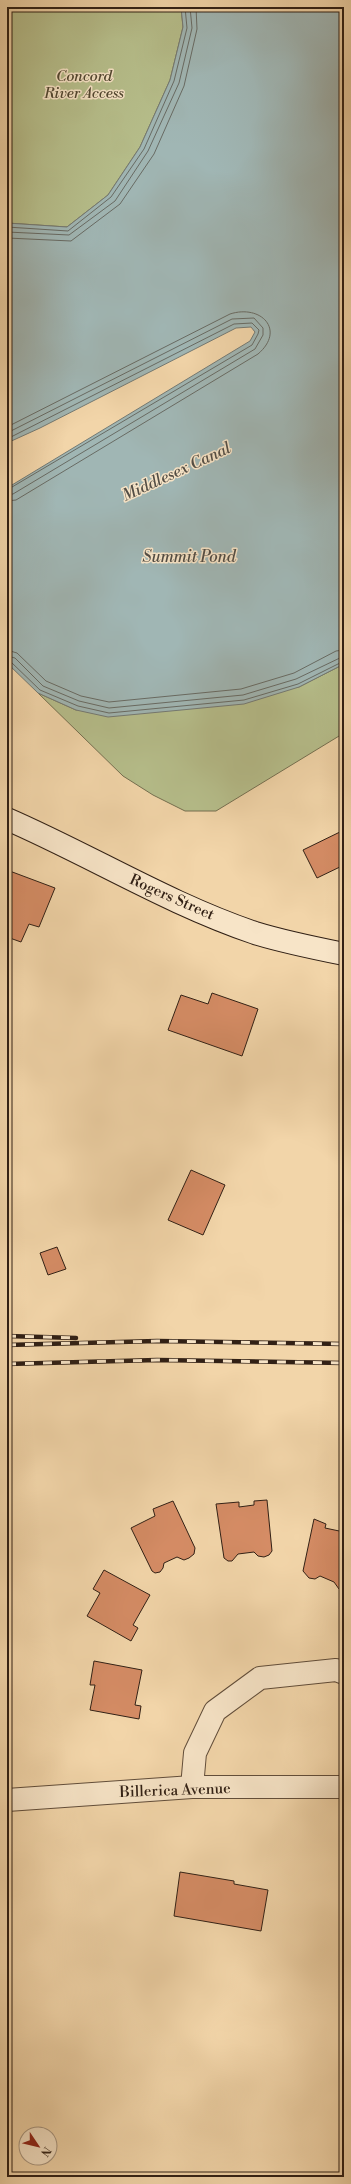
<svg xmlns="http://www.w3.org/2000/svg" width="351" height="2184" font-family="'Libre Bodoni',serif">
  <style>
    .green { fill: #b6be8b; stroke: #746f50 }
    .water { fill: #a0b6b4; stroke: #747a74 }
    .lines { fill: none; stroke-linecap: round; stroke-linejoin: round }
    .shore { stroke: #686b64; stroke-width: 1 }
    .building { fill: #d58c65; stroke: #312015 }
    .minor-casing { stroke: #614d3a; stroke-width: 24 }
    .secondary-casing { stroke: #312015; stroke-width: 24 }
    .minor { stroke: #f7e4c7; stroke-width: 22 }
    .secondary { stroke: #f7e4c7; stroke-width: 22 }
    .rail-casing { stroke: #312015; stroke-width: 4.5 }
    .rail { stroke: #f7e4c7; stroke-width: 3; stroke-dasharray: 9; stroke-linecap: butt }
    .labels { text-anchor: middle; stroke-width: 3; stroke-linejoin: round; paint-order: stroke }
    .park-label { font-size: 15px; font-style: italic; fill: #524832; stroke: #f7e4c7 }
    .street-label { font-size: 15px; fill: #312015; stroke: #f7e4c7 }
    .water-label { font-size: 16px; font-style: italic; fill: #524d45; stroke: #f7e4c7 }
  </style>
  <rect width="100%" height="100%" fill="#f2d5a9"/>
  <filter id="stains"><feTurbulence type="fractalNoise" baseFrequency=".005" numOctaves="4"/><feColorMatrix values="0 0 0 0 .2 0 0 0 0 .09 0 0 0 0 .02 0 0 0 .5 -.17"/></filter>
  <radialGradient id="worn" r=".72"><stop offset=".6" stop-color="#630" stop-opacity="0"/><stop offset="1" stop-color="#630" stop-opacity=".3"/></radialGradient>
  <!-- green -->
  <path class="green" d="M7 7H181L183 27 170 80 140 147 108 195 67 227 7 223Z
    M344 664V733L216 811H185L153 795 123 776 38 693 76 710 299 687Z"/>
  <!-- water -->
  <path class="water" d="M181 7H344V664L299 687 244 704 108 717 76 710 38 693 7 663V488L250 341 255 332 251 327 236 328 40 428 7 443V223L67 227 108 195 140 147 170 80 183 27Z"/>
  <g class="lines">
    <!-- shore -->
    <path class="shore" d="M7 227 68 231 111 197 144 149 174 81 187 28 185 7
      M7 232 69 235 115 201 148 151 179 83 192 28 190 7
      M7 238 71 241 120 204 154 154 184 86 197 29 196 7
      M7 427 230 314C261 304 286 330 258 354L16 500 7 501
      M7 433 232 319 254 318 263 328V335L255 349 13 494 7 495
      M7 439 234 324 252 323 259 330 258 334 252 345 7 490
      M7 650 17 653 46 681 81 696 109 702 241 689 294 673 336 651 344 650
      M7 656 15 658 43 686 79 701 109 708 243 695 296 679 344 656
      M7 661 11 662 40 690 78 706 109 713 244 700 298 684 344 661"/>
  </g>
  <!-- building -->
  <path class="building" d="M344 830V865L317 878 303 850Z
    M7 870 55 888 39 927 29 924 21 942 7 937Z
    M212 993 258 1009 242 1056 168 1030 181 995 208 1004Z
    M191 1170 225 1185 203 1235 168 1220Z
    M57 1247 66 1269 48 1275 40 1253Z
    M267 1500 272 1551 269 1555 264 1557 258 1556 254 1552 238 1554 232 1561H228L224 1558 216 1504 239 1502V1507L254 1505V1501Z
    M173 1501 195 1548 194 1554 189 1558 184 1560 177 1557 164 1563 163 1568 160 1572 155 1573 152 1571 131 1528 155 1516 153 1509Z
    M314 1519 326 1524 325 1528 344 1532V1589H339L334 1582 320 1576 315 1579 309 1578 303 1571Z
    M104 1570 150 1595 133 1625 138 1628 131 1641 87 1616 100 1593 93 1589Z
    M94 1661 142 1670 135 1705 141 1706 139 1719 90 1710 95 1685H90Z
    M180 1872 234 1881V1884L268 1890 261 1931 174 1916Z"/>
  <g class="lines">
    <!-- minor casing -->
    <g class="minor-casing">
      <path id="minor" d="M192 1787 195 1753 215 1711 260 1678 336 1670 344 1673
        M7 1800 192 1787H344"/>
    </g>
    <!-- secondary casing -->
    <g class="secondary-casing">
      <path id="secondary" d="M7 819C90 855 169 904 255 933 284 942 314 948 344 954"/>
    </g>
    <!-- minor -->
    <use href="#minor" class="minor"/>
    <!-- secondary -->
    <use href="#secondary" class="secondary"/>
    <!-- rail casing -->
    <g class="rail-casing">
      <path id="rail" d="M7 1336 76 1338
        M7 1345 157 1341 344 1344
        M7 1364 157 1360 344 1363"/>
    </g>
    <!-- rail -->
    <use href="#rail" class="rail"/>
  </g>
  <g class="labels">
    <!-- park labels -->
    <g class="park-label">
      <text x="84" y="81">Concord<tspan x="84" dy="17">River Access</tspan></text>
    </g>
    <!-- street labels -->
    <g class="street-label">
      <text transform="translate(172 897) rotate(24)" y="5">Rogers Street</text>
      <text transform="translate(175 1790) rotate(-2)" y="5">Billerica Avenue</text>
    </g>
    <!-- water labels -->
    <g class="water-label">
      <text transform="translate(176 471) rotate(-25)" y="6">Middlesex Canal</text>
      <text x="189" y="562">Summit Pond</text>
    </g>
  </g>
  <!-- margin -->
  <rect width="351" height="2184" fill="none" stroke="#f2d5a9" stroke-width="24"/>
  <rect x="8" y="8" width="335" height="2168" fill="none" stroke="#312015" stroke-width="2"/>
  <rect x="12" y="12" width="327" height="2160" fill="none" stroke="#312015"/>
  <!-- north arrow -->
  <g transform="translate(38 2146) rotate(125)"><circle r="19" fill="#f7e4c7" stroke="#a89680"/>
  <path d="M0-3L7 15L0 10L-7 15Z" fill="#8f2418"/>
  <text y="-6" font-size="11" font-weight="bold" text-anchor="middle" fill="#312015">N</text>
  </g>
  <rect width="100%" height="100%" filter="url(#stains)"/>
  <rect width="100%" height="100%" fill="url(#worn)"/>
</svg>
